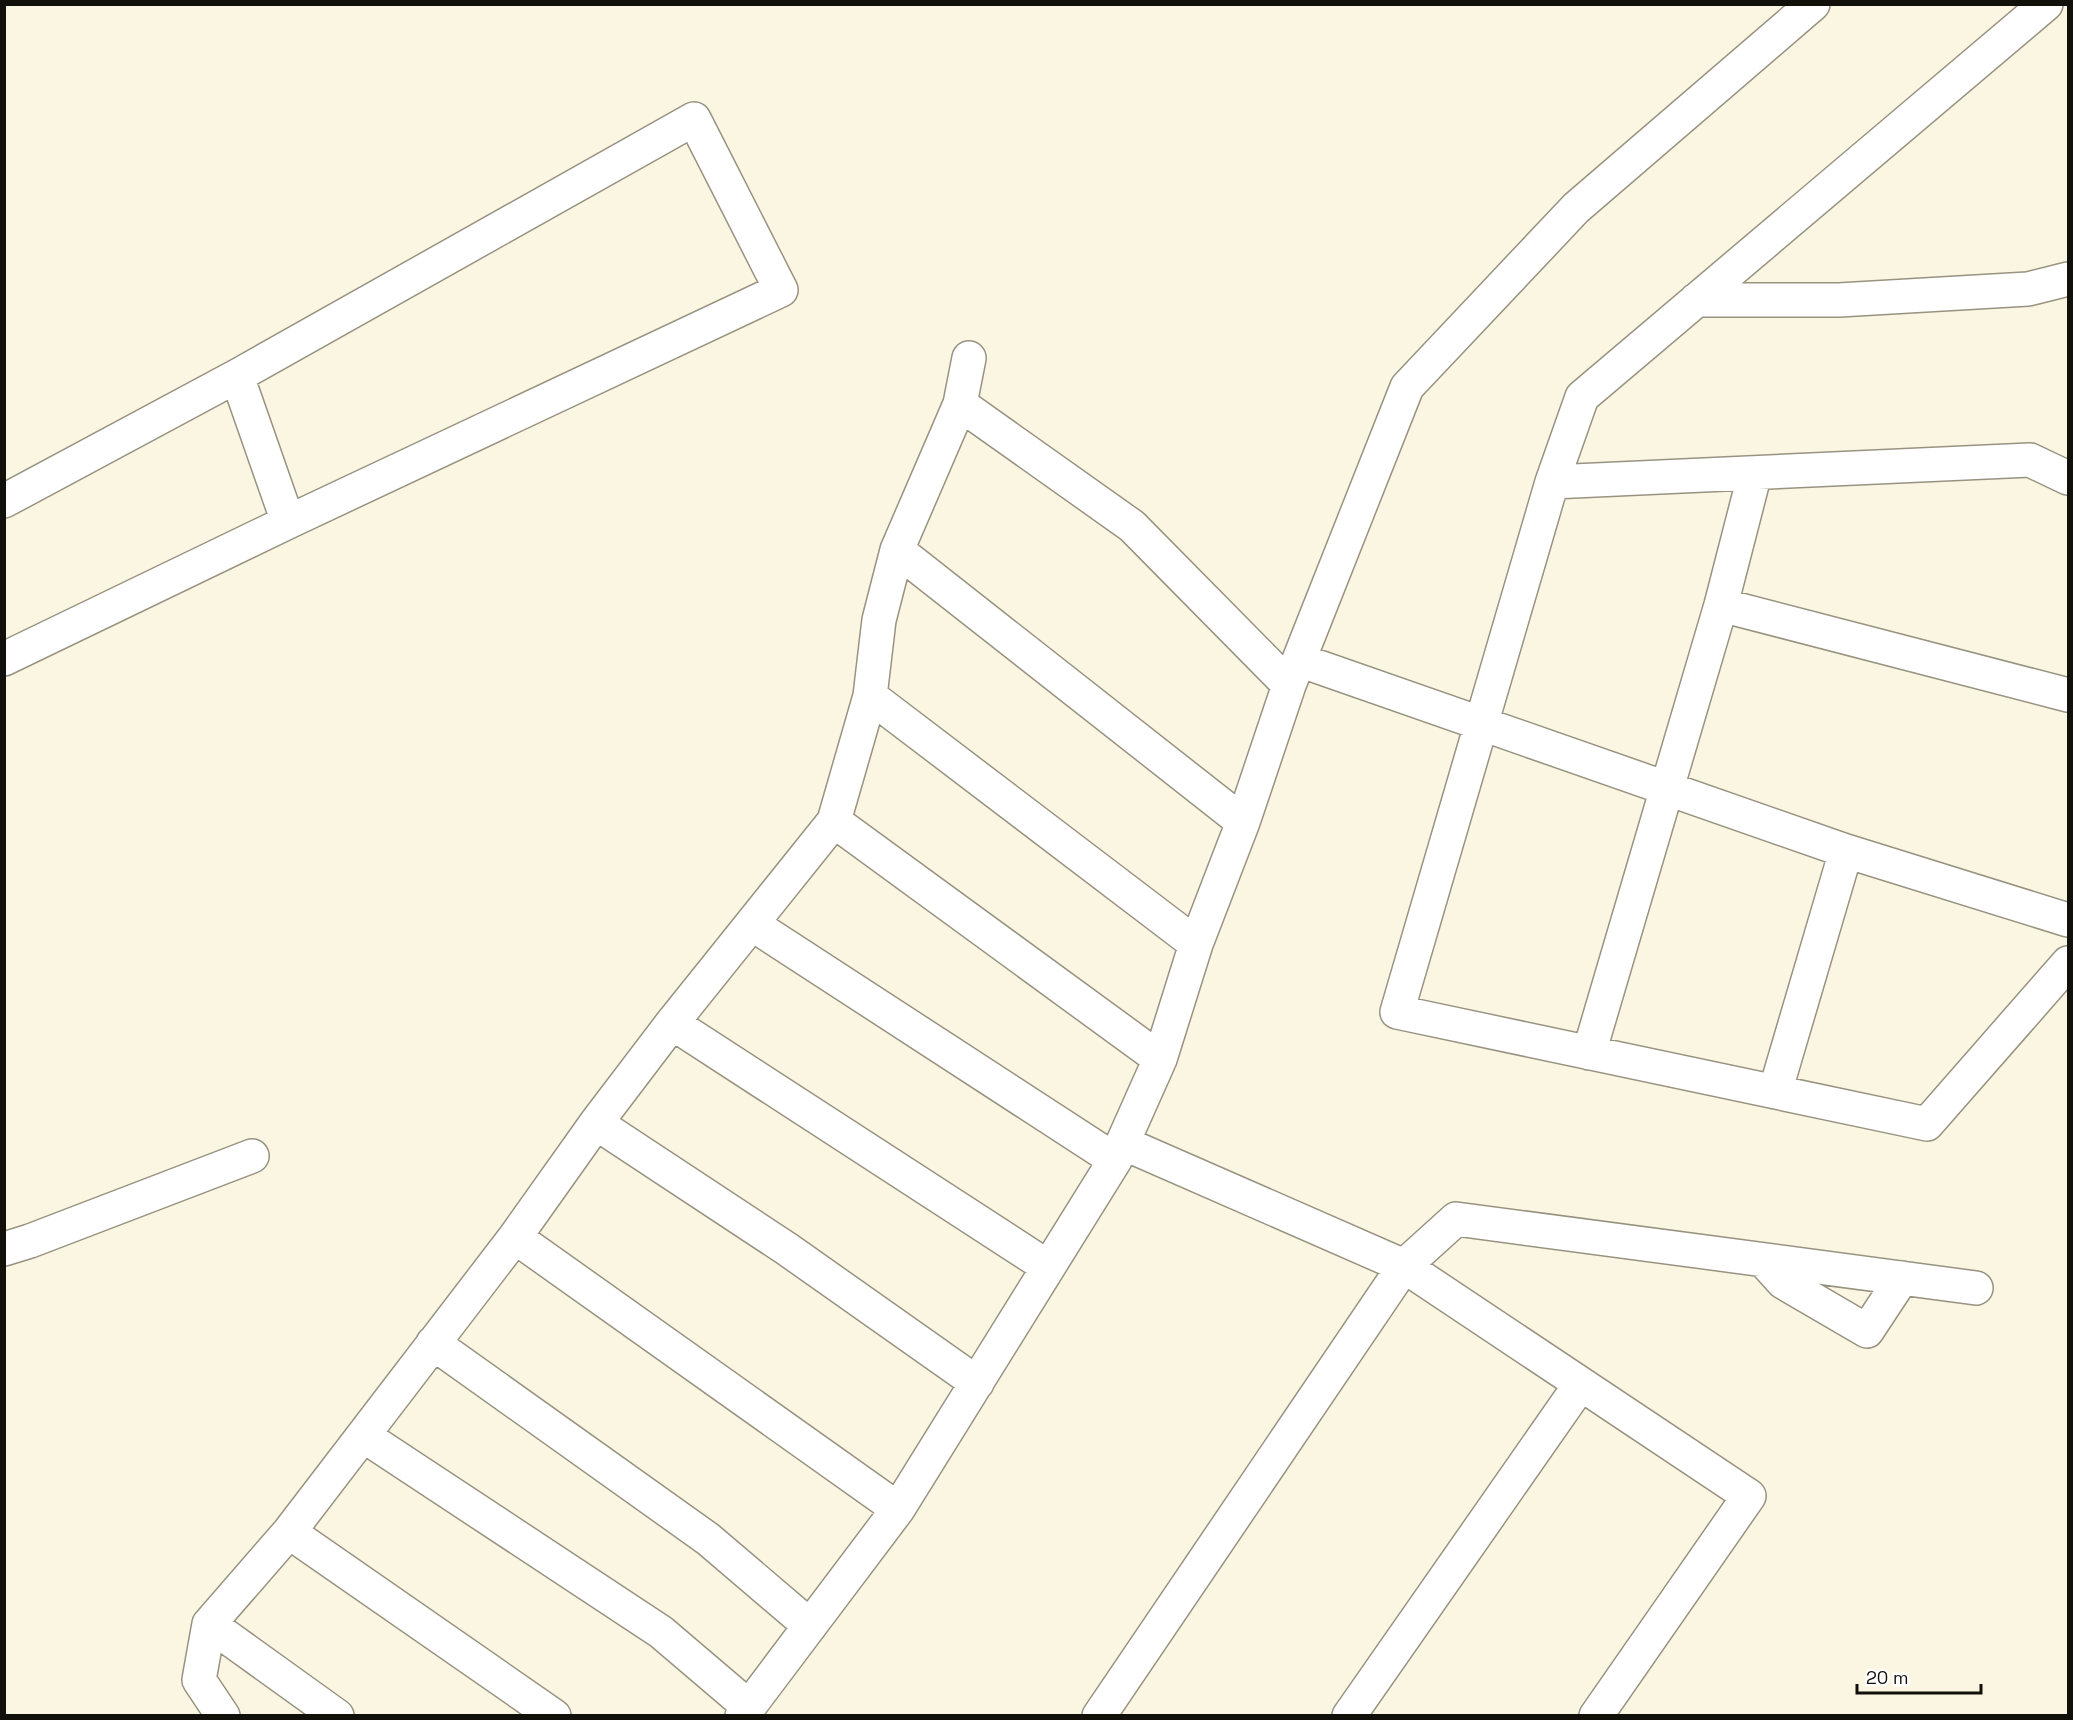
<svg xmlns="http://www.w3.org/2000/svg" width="2073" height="1720" font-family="'Space Grotesk',sans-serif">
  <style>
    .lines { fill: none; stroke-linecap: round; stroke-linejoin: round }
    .street-casing { stroke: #989381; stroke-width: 36 }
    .street { stroke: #fff; stroke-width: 33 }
  </style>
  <rect width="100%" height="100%" fill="#fbf6e2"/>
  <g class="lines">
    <!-- street casing -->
    <g class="street-casing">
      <path id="street" d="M2046 4 1582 397 1552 482 1397 1012 1927 1124 2068 963
        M1696 300H1839L2028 289 2068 279
        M237 376 288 522
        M960 404 1132 526 1289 685
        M1552 482 2030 460 2068 478
        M4 501 237 376 694 119 781 290 288 522 4 659
        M897 550 1243 822
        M1721 605 2068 695
        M1299 660 1846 851 2068 920
        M870 696 1196 944
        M834 821 1160 1059
        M752 924 1115 1160
        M672 1023 1048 1267
        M1589 1053 1721 605 1755 473
        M1775 1092 1846 851
        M596 1123 787 1249 977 1383
        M1123 1143 1404 1266 1749 1496 1596 1716
        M515 1237 898 1509
        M4 1249 30 1241 252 1156
        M1763 1260 1783 1282 1867 1331 1902 1278
        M433 1343 708 1539 810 1626
        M364 1436 661 1632 749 1707
        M289 1532 554 1716
        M209 1624 337 1716
        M223 1716 199 1680 209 1624 289 1532 515 1237 596 1123 672 1023 834 821 870 696 879 620 897 550 960 404 969 358
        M742 1716 898 1509 1115 1160 1160 1059 1196 944 1243 822 1289 685 1407 387 1576 208 1813 4
        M1099 1716 1404 1266 1456 1219 1976 1288
        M1349 1716 1580 1385"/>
    </g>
    <!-- street -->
    <use href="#street" class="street"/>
  </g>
  <!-- border -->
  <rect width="2073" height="1720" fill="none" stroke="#12100a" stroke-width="12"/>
  <!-- scale -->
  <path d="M1857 1684v9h124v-9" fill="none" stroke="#12100a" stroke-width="3"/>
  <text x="1866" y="1684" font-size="18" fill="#12100a" stroke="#ffffff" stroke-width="4.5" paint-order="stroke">20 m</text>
</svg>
